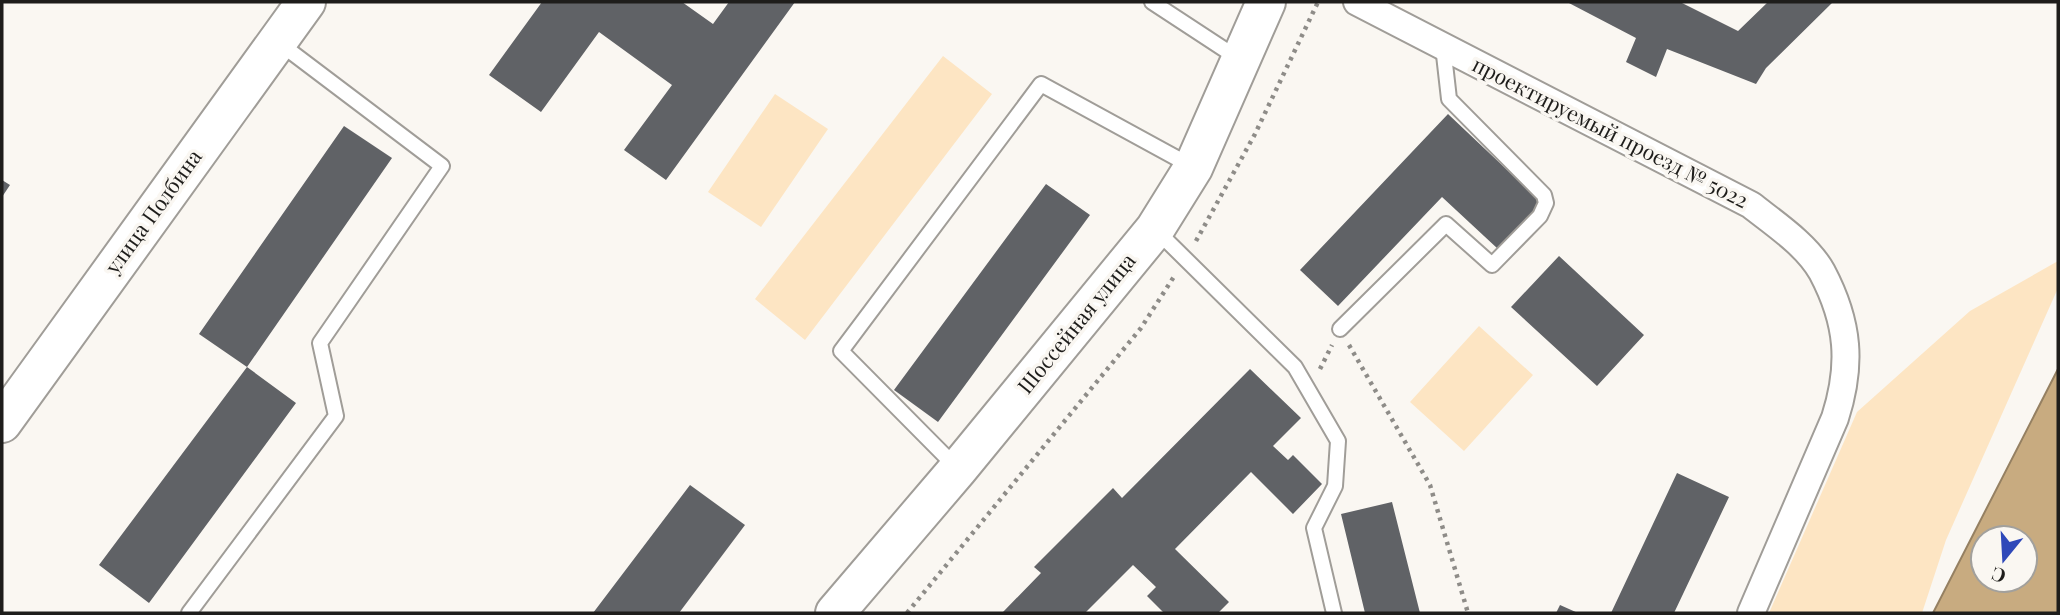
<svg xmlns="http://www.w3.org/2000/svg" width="2060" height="615" font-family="'Playfair Display',serif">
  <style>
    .green { fill: #fde5c3 }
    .water { fill: #c8ab80; stroke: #958062; stroke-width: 2; fill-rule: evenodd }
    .building { fill: #606266 }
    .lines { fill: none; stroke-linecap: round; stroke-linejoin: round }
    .lane-casing { stroke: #a09d98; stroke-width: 18 }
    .street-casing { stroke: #a09d98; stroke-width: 30 }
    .secondary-casing { stroke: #a09d98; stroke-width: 42 }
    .path { stroke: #8e8c88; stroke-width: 4.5; stroke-dasharray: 3.5 5; stroke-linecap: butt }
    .lane { stroke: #fff; stroke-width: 14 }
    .street { stroke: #fff; stroke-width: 26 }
    .secondary { stroke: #fff; stroke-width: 38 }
    .labels { text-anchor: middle; stroke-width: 7; stroke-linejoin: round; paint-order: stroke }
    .street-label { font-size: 21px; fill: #1e1d1b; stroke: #faf7f2 }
  </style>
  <rect width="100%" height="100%" fill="#faf7f2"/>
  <!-- green -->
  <path class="green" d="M943 56 992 94 805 340 755 299Z
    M775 94 828 129 761 227 708 192Z
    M2058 261V288L1946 540 1922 613H1769L1857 412 1970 311Z
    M1479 326 1533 375 1464 451 1410 402Z"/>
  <!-- water -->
  <path class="water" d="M2058 369V613H1933ZM1983 538H2025V580H1983Z"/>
  <!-- building -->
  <path class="building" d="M542 2H682L713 24 729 2H795L666 180 624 150 672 85 599 32 541 112 489 75Z
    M1567 2H1680L1738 31 1768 2H1833L1766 68 1756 84 1667 49 1656 77 1626 62 1636 38Z
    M1448 114 1542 203 1498 249 1442 197 1338 306 1300 270Z
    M344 126 392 158 247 367 199 334Z
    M2 180 10 185 2 197Z
    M1046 184 1090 215 938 422 894 390Z
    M1559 256 1644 335 1597 386 1511 307Z
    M247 367 296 403 149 603 99 565Z
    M1250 369 1301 418 1273 446 1288 460 1293 455 1322 484 1293 514 1251 472 1175 549 1229 602 1218 613H1164L1147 596 1156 587 1133 565 1085 613H1002L1041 573 1034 567 1113 488 1122 498Z
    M1677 473 1729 497 1674 613H1611Z
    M690 485 745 525 679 613H593Z
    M1392 502 1420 613H1365L1341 514Z
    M1560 605 1578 613H1556Z"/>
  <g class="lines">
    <!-- lane casing -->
    <g class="lane-casing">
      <path id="lane" d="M1152 2 1239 59
        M1156 230 1295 367 1338 441 1335 486 1314 528 1334 613
        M1340 329 1446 224 1492 265 1540 216 1546 203 1544 195 1449 99 1443 46
        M957 468 841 351 1041 84 1193 167
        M189 613 336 416 320 343 442 166 278 42"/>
    </g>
    <!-- street casing -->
    <g class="street-casing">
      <path id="street" d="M1357 2 1751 205C1775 224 1807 245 1822 272 1849 323 1852 365 1835 418L1751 613"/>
    </g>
    <!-- secondary casing -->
    <g class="secondary-casing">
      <path id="secondary" d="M2 423 306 2
        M835 613 958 469 1155 229 1193 168 1266 2"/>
    </g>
    <!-- path -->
    <path class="path" d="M1196 241 1255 134 1318 2
      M1349 345 1430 485 1468 613
      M1320 369 1332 345
      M907 613 1141 328 1175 275"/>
    <!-- lane -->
    <use href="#lane" class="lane"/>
    <!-- street -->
    <use href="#street" class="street"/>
    <!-- secondary -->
    <use href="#secondary" class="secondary"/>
  </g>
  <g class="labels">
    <!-- street labels -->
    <g class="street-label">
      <text transform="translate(1610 133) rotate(27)" y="7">проектируемый проезд № 5022</text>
      <text transform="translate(154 212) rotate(-54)" y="7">улица Полбина</text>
      <text transform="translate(1077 324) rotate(-51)" y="7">Шоссейная улица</text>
    </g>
  </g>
  <!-- border -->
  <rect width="2060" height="615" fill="none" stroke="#1e1d1b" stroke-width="7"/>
  <!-- north arrow -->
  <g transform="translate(2004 559) rotate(198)"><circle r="33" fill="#faf7f2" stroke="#a2a09c" stroke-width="2"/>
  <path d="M0-5L12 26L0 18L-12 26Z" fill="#2e48b9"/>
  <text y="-10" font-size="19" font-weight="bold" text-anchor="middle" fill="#1e1d1b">С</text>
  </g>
</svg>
